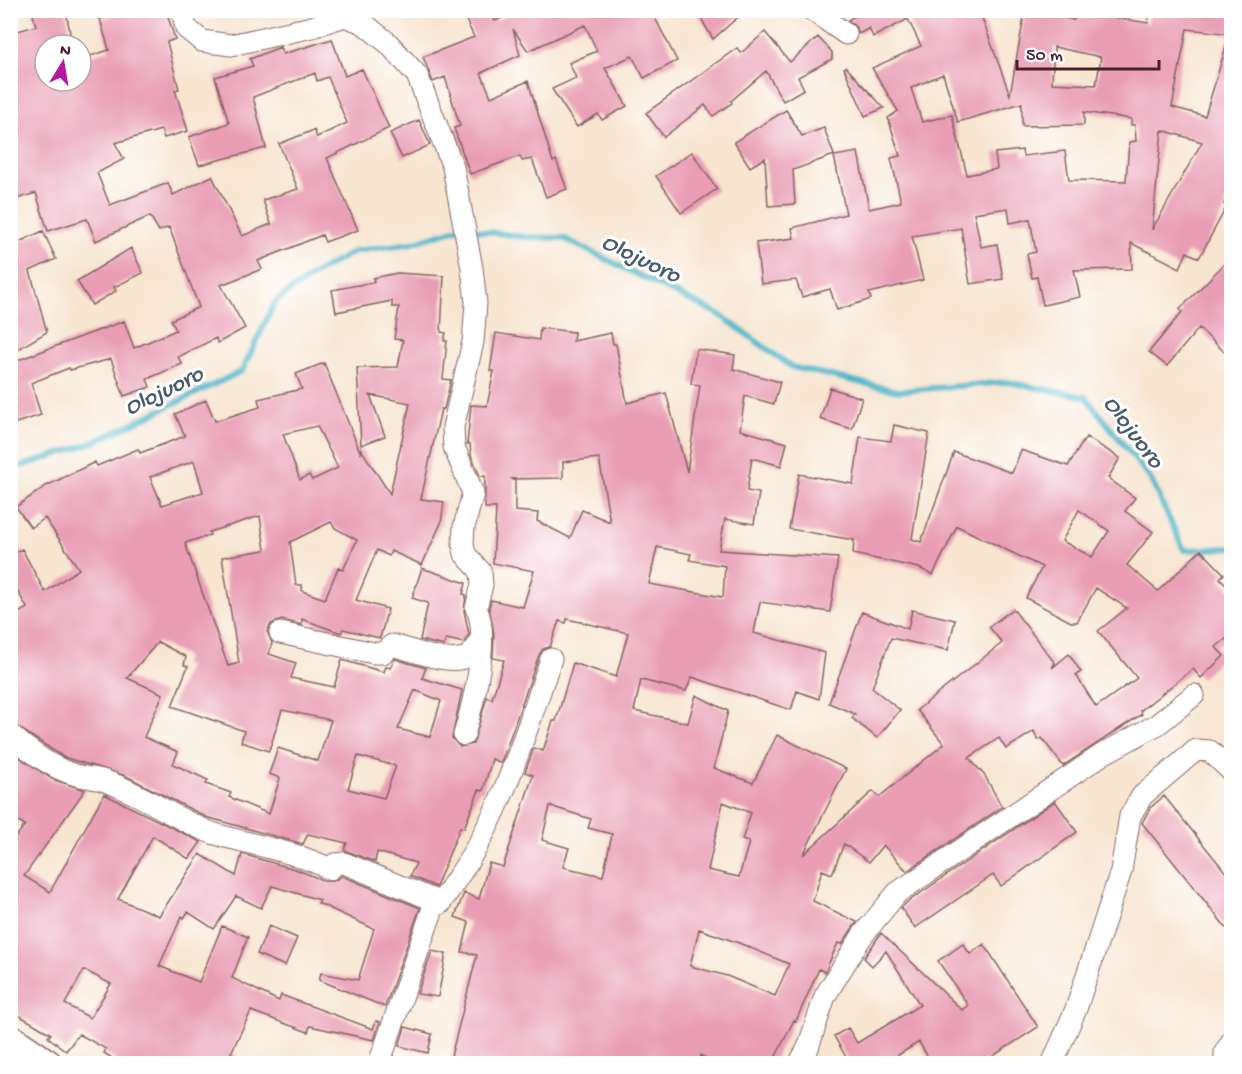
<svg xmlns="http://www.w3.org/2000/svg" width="1242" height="1074" font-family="'Gochi Hand',sans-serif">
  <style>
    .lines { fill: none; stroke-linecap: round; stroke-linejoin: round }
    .stream { stroke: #48b3c6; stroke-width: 6 }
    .building { fill: #e99eb5; fill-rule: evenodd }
    .street-casing { stroke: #876465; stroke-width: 23 }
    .secondary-casing { stroke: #876465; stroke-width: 31 }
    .street { stroke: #fff; stroke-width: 21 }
    .secondary { stroke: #fff; stroke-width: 28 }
    .labels { text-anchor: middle; stroke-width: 6; stroke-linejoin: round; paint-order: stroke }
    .water-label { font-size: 24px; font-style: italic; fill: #495a69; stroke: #fff }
  </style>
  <rect width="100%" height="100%" fill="#fff"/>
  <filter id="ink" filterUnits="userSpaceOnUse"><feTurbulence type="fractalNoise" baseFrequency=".0167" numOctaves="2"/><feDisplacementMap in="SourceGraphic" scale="12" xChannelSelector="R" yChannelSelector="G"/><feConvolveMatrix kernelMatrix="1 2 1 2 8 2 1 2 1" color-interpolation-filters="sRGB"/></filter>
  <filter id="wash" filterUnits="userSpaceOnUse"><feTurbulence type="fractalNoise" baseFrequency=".008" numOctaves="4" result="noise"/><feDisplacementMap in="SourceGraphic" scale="24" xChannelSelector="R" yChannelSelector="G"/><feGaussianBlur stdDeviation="1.35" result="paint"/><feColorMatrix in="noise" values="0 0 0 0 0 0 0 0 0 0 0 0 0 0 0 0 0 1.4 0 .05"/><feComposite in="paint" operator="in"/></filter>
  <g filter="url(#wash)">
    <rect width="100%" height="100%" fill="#f7e5d0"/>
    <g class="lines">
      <!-- stream -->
      <path class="stream" d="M10 470 92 443 242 371 275 302 314 274 355 251 412 243 460 228 526 237 563 238 720 315 792 367 898 391 1007 382 1086 397 1150 478 1184 550 1232 548"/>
    </g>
    <g id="blocks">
      <!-- building -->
      <path class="building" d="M32 10H66L72 45H45V81H81V59L109 50 100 19 133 10H166L175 39 167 42 179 89 175 90 188 131 164 138 161 130 115 143 124 159 97 173 110 205 168 183 173 195 212 176 242 236 271 224 263 200 298 189 279 144 314 130 317 137 347 123 328 77 317 81 315 73 253 97 266 148 199 165 189 137 229 123 215 77 253 66 250 59 280 47 283 54 332 39 345 76 362 69 389 128 327 158 358 230 325 242 322 235 258 261 262 269 221 285 245 328 218 343 216 338 178 357 182 364 147 379 150 387 124 396 111 359 70 370 69 368 31 383 41 415 10 425V363L124 321 134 348 176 330 171 320 199 307 169 227 159 231 150 216 96 241 87 219 48 231 36 193 10 201V33L36 26Z
        M461 10H489L495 21 521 10H651L677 61 644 78 632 56 605 68 627 106 602 120 598 114 577 127 552 89 576 78 569 63 597 51 585 25 528 51 513 29 520 55 481 73 491 97 528 81 553 162 556 160 567 189 546 197 532 159 522 161 520 156 470 174 454 128 460 126 445 77 433 82 423 57 474 37Z
        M696 10H746L713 39Z
        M864 10H979L1010 95 1025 11 1074 20 1075 11 1148 23 1150 10H1232V34L1187 29 1172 107 1205 116 1228 40H1232V191L1224 204 1227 206 1199 258 1187 252 1180 268 1131 243 1132 269 1074 270 1080 297 1043 305 1037 277 1032 278 1027 254 1036 252 1030 219 1010 223 1008 208 974 213 981 247 997 244 1003 279 970 284 961 228 912 236 923 280 869 293 871 299 837 310 830 289 802 297 796 280 761 284 756 243 794 238 792 228 846 214 834 156 858 152 869 209 901 202 891 158 900 156 888 118 898 111 872 68 921 46 908 19 873 37 869 28 859 34 857 28 848 20ZM1054 47 1101 57 1096 85 1052 83ZM943 74 958 122 1022 103V126L1084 125V112L1131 119V125H1135L1136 141 1129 142 1126 181 1069 180 1065 151 1023 156 1022 150 995 153 997 169 967 175 952 115 922 122 911 88ZM1162 130 1202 142 1152 230Z
        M765 32 790 62 818 37 832 52V59L798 77 804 89 783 101 766 71 731 101 732 103 713 116 705 105 664 137 646 113 737 48 741 53Z
        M846 67 884 108 865 116 844 68Z
        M786 110 802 136 824 128 834 155 793 170 795 204 768 206 765 158 750 167 734 142Z
        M419 120 430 145 402 158 390 133Z
        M692 152 717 189 681 213 656 176Z
        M43 231 56 259 30 271 47 332 10 354V246Z
        M131 248 143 273 114 287 116 291 92 305 77 281Z
        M1232 256V359L1199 328 1167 366 1149 352 1182 312 1180 309Z
        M397 273 444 276 441 332 446 333 444 341H447L443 379 451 380 444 409H441L421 499 444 502 441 523 422 565 391 551 389 556 377 550 356 600 388 609 380 638 343 629 341 633 302 619V625L282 620 271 624 267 631 272 643 269 654 296 663 291 678 334 687 342 660 384 672 386 667 390 668 395 659 426 668 422 678 462 690 452 738 460 747 473 744 487 697 492 699 504 660 493 658 494 634 489 608 491 600 523 607 534 571 493 563 496 508H485V476H480L471 455 470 444H467L471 405 487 406 494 371H490L496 333 539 340 540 328 574 332 573 341 611 333 613 344H616L627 403 666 393 687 472 700 385 691 384 696 349 735 355 733 369 780 382 774 404 745 396 740 430 787 443 781 466 752 458 747 491 759 493 754 524 725 519 719 550 838 558 830 612 760 602 754 633 825 653 819 699 797 691 791 710 692 677 686 691 641 680 634 711 688 723 696 695 728 711 714 768 753 783 777 735 846 769 803 855 873 791 879 797 944 744 917 710 1002 643 989 627 1013 609 1055 663 1052 668 1069 654 1081 672 1076 675 1096 707 1137 678 1098 631 1127 608 1096 588 1077 622H1071L1026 598 1042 567 957 526 933 575 919 568 853 554 854 540 789 529 799 474 853 484 860 437 891 441 894 425 929 433 912 539 921 542 954 452 1012 473 1021 450 1068 466 1086 437 1120 458 1108 478 1135 498 1125 511 1153 532 1127 565 1158 591 1201 550 1224 574 1220 578 1232 591V634L1216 647 1224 656 1201 678 1193 669 1140 711 1142 714 1063 766 1042 738 1038 740 1034 731 1006 749 999 738 969 758 985 776 1002 807 907 871 883 845 869 862 844 844 832 874 822 870 813 901 857 922 842 944 838 943 825 972 819 969 796 1021 794 1020 772 1064H717L701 1055 698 1064H449L477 955 462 952 469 922 455 917 464 893 479 899 489 863 503 867 533 775 525 772 534 748 543 751 553 721H556L573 663 616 677 628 633 567 619 566 623 559 621 550 647 543 649 539 655 501 763 492 759 483 791 479 790 464 828 460 827 436 887 410 876 416 863 377 852 375 862 344 850 347 843 308 834 303 844 206 817 126 776 63 757 10 722V618L27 608 10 577V555L22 549 45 592 79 569 45 518 31 528 16 507 46 486 95 462 97 466 138 449 140 453 185 436 175 414 206 400 215 421 260 407 258 399 302 389 296 374 324 363 361 454V449L390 494 410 403 370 395 385 436 361 445 357 368 398 367 403 340 394 339 399 307H392V301L336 312 332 290 374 282 373 278ZM317 426 338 468 312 480 309 475 300 480 283 434ZM599 458 610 522 582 510 570 538 537 521 538 513 515 511V481L512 479 563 478V462ZM194 461 203 492 162 505 150 477ZM1079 510 1109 531 1092 557 1062 541ZM260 516 265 550 222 557 239 663 228 666 185 543 210 535 209 532ZM331 522 335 528 357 540 343 570 338 568 325 599 302 591V585H296L290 542ZM657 547 691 554 689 560 725 566 723 597 649 584ZM158 642 186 657 184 665 188 666 172 706 244 731 241 742 269 751 282 710 331 720 318 761 278 748 269 774 280 778 269 814 229 797 231 793 206 784 208 780 173 764 178 752 144 737 163 694 127 678ZM415 690 441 701 430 737 398 729ZM358 756 396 766 384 798 348 789ZM723 802 751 813 742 840 749 842 739 877 708 870ZM550 806 591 819 588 828 612 834 603 876 563 867 569 848 542 840ZM699 929 739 943 789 964 775 996 727 976 690 966Z
        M830 388 862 398 852 429 820 419Z
        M422 568 466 583 463 594 466 595 464 611 469 634 464 643 446 639 444 646 420 640 428 603 412 598Z
        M912 610 955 620 948 650 891 638 872 688 900 710 877 738 852 718 855 714 829 703 862 612 908 629Z
        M10 751 52 779 85 790 24 876 50 892 104 794 201 842 189 859 153 836 118 899 159 916 200 854 236 876 242 854 298 870 325 881H333L342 876 420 908 385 1007 319 980 321 973 358 980 374 929 318 903 320 900 272 886 261 908 236 896 214 929 188 912 184 918 182 916 159 966 199 982 222 926 248 937 232 978 279 1001 281 995 373 1029 376 1021 380 1022 374 1040 310 1026 308 1032 251 1011 231 1053 250 1064H121L104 1053 106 1049 79 1034 66 1051 48 1037 51 1034 10 1010V845L25 825 10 816ZM84 970 111 984 90 1018 65 1004Z
        M1164 796 1232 880V935L1142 823 1150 808Z
        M1055 801 1077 832 1001 886 993 875 915 928 901 908 906 903Z
        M269 926 297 938 285 966 257 954Z
        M881 933 962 1010 968 1005 938 961 963 944 970 954 984 944 1038 1027 981 1064H932L919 1042 884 1064H850L834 1036 848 1028 857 1043 920 1005 886 951 872 966 864 958Z
        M432 951 446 954 438 997 417 994Z
        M405 1027 432 1034 428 1053 399 1046Z"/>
    </g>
  </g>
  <g filter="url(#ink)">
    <use href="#blocks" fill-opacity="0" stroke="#876465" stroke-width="1.5"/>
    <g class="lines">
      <!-- street casing -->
      <g class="street-casing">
        <path id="street" d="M182 10 186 28 202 41 231 45 312 27 344 16 363 23 388 43 417 75 453 167 472 268 476 303 473 342 453 427 454 447 473 493 464 527 463 544 465 554 481 572 482 585 476 608C491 636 473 704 464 735
          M812 10 846 34
          M280 633 374 653H383L392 645C413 650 444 664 464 658 473 656 476 647 480 640
          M10 734C29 751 51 768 76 775 87 778 98 778 108 782 145 795 177 821 215 834 253 845 294 851 330 869L335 864 344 863 441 903
          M379 1064 433 908C444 901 449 890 456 880 502 814 525 734 551 659
          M799 1064 808 1048 825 996 862 936 897 893 1103 754 1158 724 1194 695
          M1052 1064 1076 1009 1121 871 1130 816 1142 796 1196 750 1210 751 1232 772
          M1225 1064V1052L1232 1041"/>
      </g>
      <!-- secondary casing -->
      <g class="secondary-casing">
        <path id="secondary" d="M10 1038 48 1064"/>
      </g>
      <!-- street -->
      <use href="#street" class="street"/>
      <!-- secondary -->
      <use href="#secondary" class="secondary"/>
    </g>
  </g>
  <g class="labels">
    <!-- water labels -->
    <g class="water-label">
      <text transform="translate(642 257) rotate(26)" y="8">Olojuoro</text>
      <text transform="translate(163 389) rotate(-26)" y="8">Olojuoro</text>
      <text transform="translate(1135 431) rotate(53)" y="8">Olojuoro</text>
    </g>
  </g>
  <!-- margin -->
  <rect width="1242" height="1074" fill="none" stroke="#fff" stroke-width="36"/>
  <!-- north arrow -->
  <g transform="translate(63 63) rotate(11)"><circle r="28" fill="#ffffff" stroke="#b7a5aa" stroke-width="1.5"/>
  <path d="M0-4.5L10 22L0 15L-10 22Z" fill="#b5179e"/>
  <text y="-9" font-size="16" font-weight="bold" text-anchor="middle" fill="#4a1f2b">N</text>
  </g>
  <!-- scale -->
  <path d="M1017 60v9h142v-9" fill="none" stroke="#4a1f2b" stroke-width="3"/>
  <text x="1026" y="60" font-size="18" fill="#4a1f2b" stroke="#ffffff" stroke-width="4.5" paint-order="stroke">50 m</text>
</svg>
